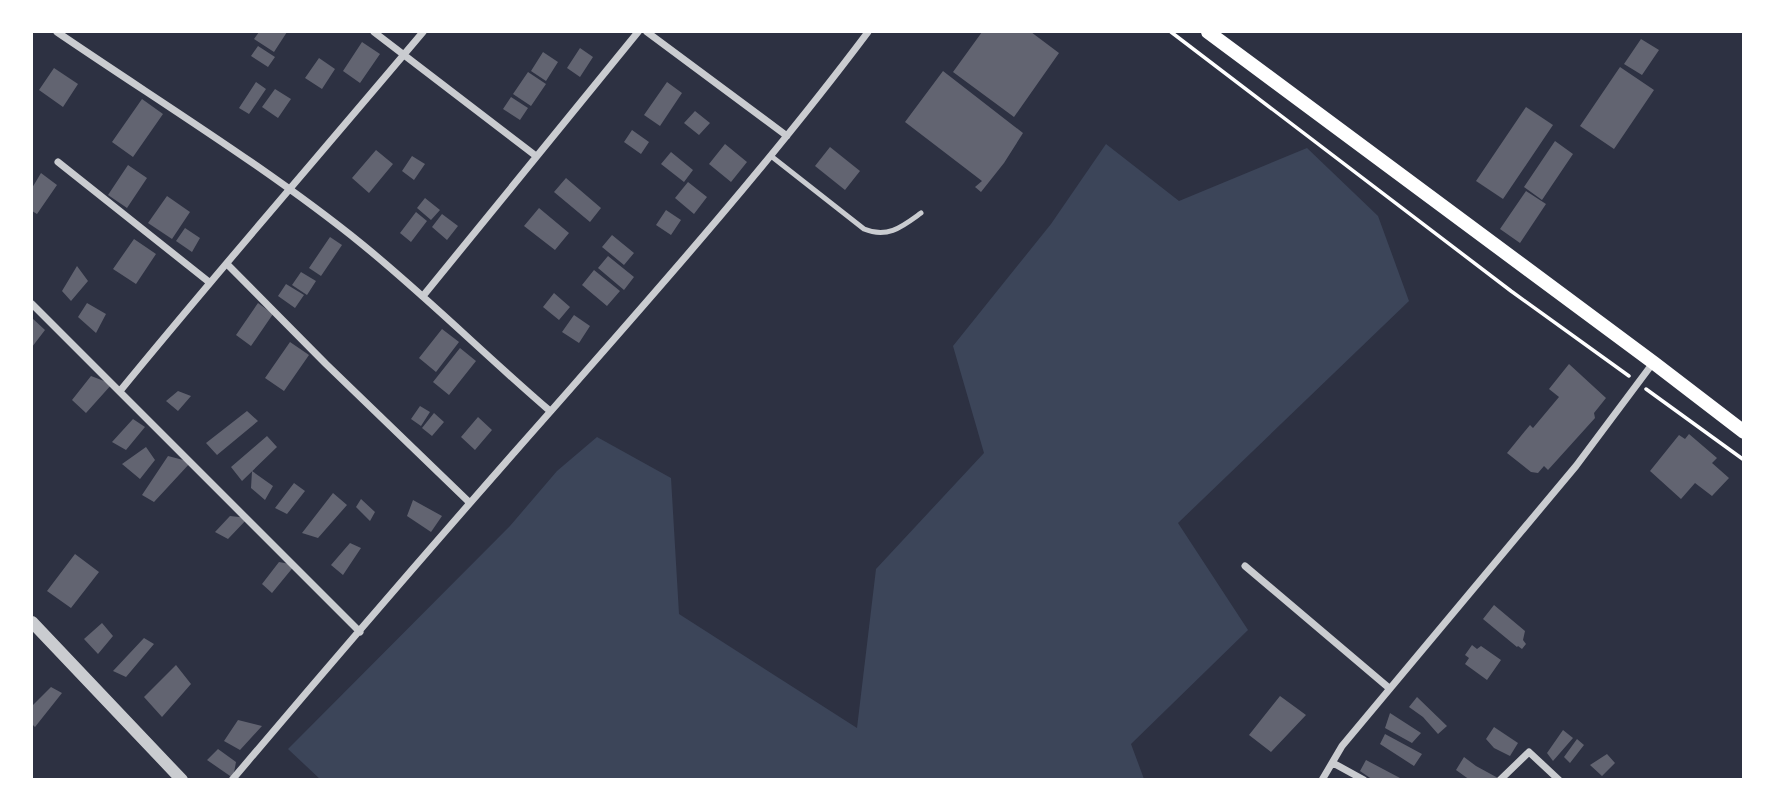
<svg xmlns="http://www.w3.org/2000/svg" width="1775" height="811" font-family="'IBM Plex Sans',sans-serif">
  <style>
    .green { fill: #3c4559 }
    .building { fill: #626471 }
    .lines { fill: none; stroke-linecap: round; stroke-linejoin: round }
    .path { stroke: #fff; stroke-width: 3.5 }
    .service { stroke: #caccd0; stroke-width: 5 }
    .minor { stroke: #caccd0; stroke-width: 7 }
    .tertiary { stroke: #caccd0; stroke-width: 12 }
    .secondary { stroke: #fff; stroke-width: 14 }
  </style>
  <rect width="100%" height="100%" fill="#2d3142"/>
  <!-- green -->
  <path class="green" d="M1106 144 1179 201 1307 148 1378 216 1409 301 1178 523 1248 630 1131 744 1144 779 321 780 288 749 510 526 557 471 597 437 671 478 679 614 857 728 876 569 984 453 953 346 1051 224Z"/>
  <!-- building -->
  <path class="building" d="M259 32H287L274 52 254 39Z
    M982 32H1031L1059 53 1014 117 953 72Z
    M1641 39 1659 50 1642 75 1624 64Z
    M362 42 380 54 360 83 343 71Z
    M258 46 275 57 268 67 251 56Z
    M580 48 593 57 580 77 567 68Z
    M543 52 558 62 546 81 531 71Z
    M319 58 335 69 322 89 305 78Z
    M1620 67 1654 90 1614 149 1580 126Z
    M54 68 78 84 63 107 39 90Z
    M943 71 1023 133 1004 163 981 192 975 187 982 181 905 122Z
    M528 72 546 84 531 106 513 94Z
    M256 82 266 89 249 114 239 108Z
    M667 82 682 93 660 126 644 115Z
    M275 89 291 99 278 118 262 107Z
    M511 97 528 108 520 120 503 109Z
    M142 99 163 114 133 157 112 142Z
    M1526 107 1553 125 1503 199 1476 181Z
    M695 111 710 123 699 135 684 123Z
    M632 130 649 142 641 154 624 142Z
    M1555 141 1573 154 1542 200 1524 187Z
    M725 144 747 162 731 182 709 164Z
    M830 147 860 171 845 190 815 166Z
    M376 150 393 164 369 193 352 178Z
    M671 152 693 170 684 182 661 164Z
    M412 156 425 164 414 180 402 171Z
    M128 165 147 178 127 208 108 195Z
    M41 173 57 185 37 214 32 211V188Z
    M566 178 601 208 590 222 554 192Z
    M688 182 707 197 694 214 675 198Z
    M1526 191 1546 204 1520 243 1500 229Z
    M167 196 190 212 172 239 148 223Z
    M425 198 440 210 431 220 417 208Z
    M539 208 569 233 555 250 524 226Z
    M666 210 681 220 671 235 656 225Z
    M416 212 427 221 411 242 400 233Z
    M442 214 458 226 447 240 432 227Z
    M185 228 200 238 192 252 176 241Z
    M612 235 634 253 624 265 602 247Z
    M330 237 342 245 321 276 309 268Z
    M134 239 156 254 136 284 113 269Z
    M608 256 634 277 624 290 598 268Z
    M77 266 88 281 71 301 62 291Z
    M594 270 620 291 607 306 582 285Z
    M301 272 316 281 307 295 292 285Z
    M286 284 304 295 295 308 278 296Z
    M554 293 570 307 559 320 543 307Z
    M87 303 106 314 96 333 78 317Z
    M258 303 273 314 251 346 236 335Z
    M574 315 590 326 579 343 562 332Z
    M32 318 45 330 32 347Z
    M442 329 459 342 436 372 419 358Z
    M290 342 309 355 284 391 265 378Z
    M460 348 476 361 449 395 433 382Z
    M1569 364 1606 398 1594 413 1595 418 1548 470 1544 466 1538 473 1531 472 1507 453 1530 425 1533 428 1559 397 1549 389Z
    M91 376 112 384 86 413 72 400Z
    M178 391 191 396 178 411 166 401Z
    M420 406 430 412 421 426 411 419Z
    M247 411 258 421 217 455 206 443Z
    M434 413 444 422 432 436 422 428Z
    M478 417 492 430 475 450 461 437Z
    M133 419 145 427 126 450 112 442Z
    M1689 434 1717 458 1712 463 1729 478 1712 496 1695 483 1681 499 1650 471 1679 435 1685 439Z
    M267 436 277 447 242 481 231 467Z
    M146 447 155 460 140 479 122 464Z
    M168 456 191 462 154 502 142 495Z
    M252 471 273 486 265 500 251 488Z
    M294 483 305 491 287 514 275 508Z
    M333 493 347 505 318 538 302 533Z
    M361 499 375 512 370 521 356 507Z
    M413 500 442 516 431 532 407 516Z
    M230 516 248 518 228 539 215 532Z
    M350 543 361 548 343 575 331 565Z
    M75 554 99 572 71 608 47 591Z
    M279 562 295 565 272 593 262 584Z
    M1494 605 1525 631 1523 640 1526 644 1522 649 1518 646 1517 647 1483 619Z
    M102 623 113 636 98 654 84 639Z
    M144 638 154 644 126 677 113 671Z
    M1472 645 1477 649 1481 646 1501 660 1487 680 1465 664 1469 658 1465 655Z
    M176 665 191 684 162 717 144 697Z
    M51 687 62 693 35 727 32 724V706Z
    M1280 696 1306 715 1271 752 1249 735Z
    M1417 697 1447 726 1438 734 1423 717 1409 707Z
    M1390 713 1421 733 1412 743 1385 728Z
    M238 720 262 726 240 750 224 741Z
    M1494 727 1518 743 1510 756 1494 748 1486 739Z
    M1563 730 1573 738 1553 761 1547 753Z
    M1385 734 1422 754 1414 766 1380 744Z
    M1577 739 1584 745 1570 763 1564 757Z
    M218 749 236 762 233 778 207 760Z
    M1607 754 1615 763 1602 776 1590 765Z
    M1464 757 1476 766 1498 778 1470 780 1456 770Z
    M1366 760 1400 778 1399 780H1373L1360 771Z"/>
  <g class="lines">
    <!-- path -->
    <path class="path" d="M1171 32 1511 291 1629 376
      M1646 389 1744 460"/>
    <!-- service -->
    <path class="service" d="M771 156 864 229C888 239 903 226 921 213"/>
    <!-- minor -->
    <path class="minor" d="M57 32C158 101 268 168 363 245 428 298 487 357 550 411
      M374 32 536 156
      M647 32 787 136
      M58 162 209 282
      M227 264 326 364 470 503
      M423 296 638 32
      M32 304 360 632
      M120 391C219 270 322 152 423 32
      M1245 566 1389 688
      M1333 763 1364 780
      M232 780C337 656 443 533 550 412 659 288 769 164 868 32
      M1322 780 1342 746 1576 466 1653 363
      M1500 780 1529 752 1559 780"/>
    <!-- tertiary -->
    <path class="tertiary" d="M32 622 182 780"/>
    <!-- secondary -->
    <path class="secondary" d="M1208 32 1654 363 1744 432"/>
  </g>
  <!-- border -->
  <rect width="1775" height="811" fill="none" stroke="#ffffff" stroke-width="66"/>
</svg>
